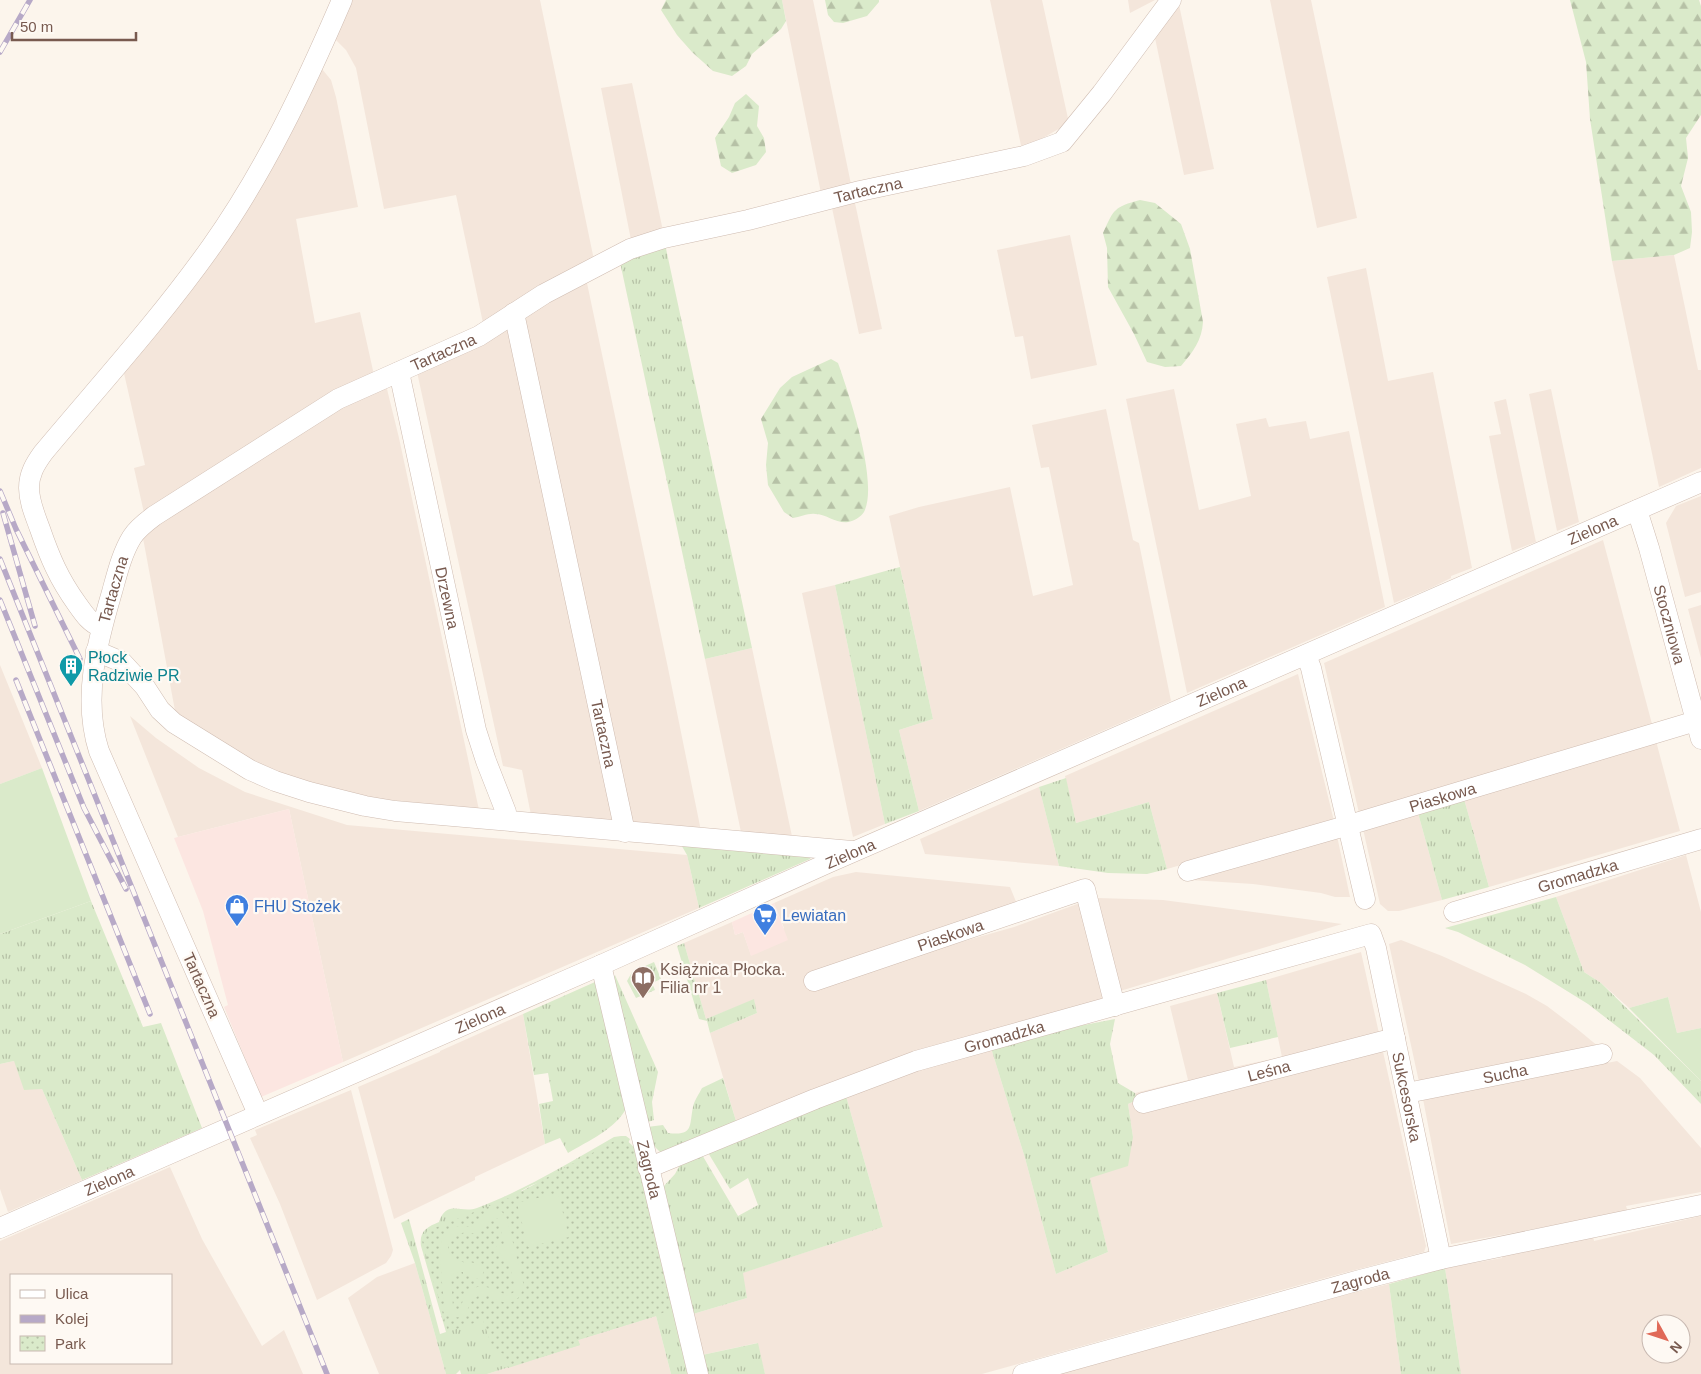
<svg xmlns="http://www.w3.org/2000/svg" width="1701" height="1374" font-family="Helvetica,sans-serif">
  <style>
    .residential { fill: #f4e6db; fill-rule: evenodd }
    .commercial { fill: #fce6e1 }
    .grass { fill: url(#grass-tufts) }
    .forest { fill: url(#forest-firs) }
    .park { fill: url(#park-dots) }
    .garden { fill: #daeaca; fill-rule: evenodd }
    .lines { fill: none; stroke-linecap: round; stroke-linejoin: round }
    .minor-casing { stroke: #cfbcb1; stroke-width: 21 }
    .minor { stroke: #fff; stroke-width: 20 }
    .rail-casing { stroke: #b7a9c7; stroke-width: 5.5 }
    .rail { stroke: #fef9f3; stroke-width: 4; stroke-dasharray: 11; stroke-linecap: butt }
    .labels { text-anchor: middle; stroke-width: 4.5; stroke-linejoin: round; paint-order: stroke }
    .street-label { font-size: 16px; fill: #785a4f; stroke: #fef9f3 }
    .culture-label { font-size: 16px; fill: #0d838f; stroke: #fef9f3; text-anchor: start }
    .shop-label { font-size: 16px; fill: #366cbe; stroke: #fef9f3; text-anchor: start }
    .education-label { font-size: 16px; fill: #785e54; stroke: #fef9f3; text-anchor: start }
  </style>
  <defs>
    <pattern id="grass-tufts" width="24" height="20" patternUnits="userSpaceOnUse" patternTransform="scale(1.25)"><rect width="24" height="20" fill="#daeaca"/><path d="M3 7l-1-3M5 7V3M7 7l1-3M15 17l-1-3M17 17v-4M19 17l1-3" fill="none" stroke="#b6c1a6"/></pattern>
    <pattern id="forest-firs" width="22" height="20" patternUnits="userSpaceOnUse" patternTransform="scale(1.25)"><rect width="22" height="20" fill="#daeaca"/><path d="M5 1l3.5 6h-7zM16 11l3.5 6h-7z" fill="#b6c1a6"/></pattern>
    <pattern id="park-dots" width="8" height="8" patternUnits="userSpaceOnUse" patternTransform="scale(1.25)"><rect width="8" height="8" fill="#daeaca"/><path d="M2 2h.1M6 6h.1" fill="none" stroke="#b6c1a6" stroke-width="1.8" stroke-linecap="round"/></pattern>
  </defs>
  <rect width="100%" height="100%" fill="#fcf5ec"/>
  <!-- residential -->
  <path class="residential" d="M349 0H540L594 260 483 323 456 195 384 209 356 68 346 50 333 37Z
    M782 0H813L852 189 822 198Z
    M990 0H1042L1069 123 1022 150Z
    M1128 0H1155L1130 13Z
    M1178 0 1214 169 1184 175 1155 38 1161 25Z
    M1270 0H1311L1357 218 1317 228Z
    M322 69 331 80 336 97 358 207 296 219 315 323 360 312 374 375 144 513 134 468 145 465 123 369Z
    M632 83 663 231 631 240 601 88Z
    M855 203 882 329 859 334 832 208Z
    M1070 235 1097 365 1031 379 1023 336 1015 337 997 250Z
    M1674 255 1698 370H1701V468L1659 487 1612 261Z
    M1366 268 1388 381 1433 372 1472 568 1451 576V578L1431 588 1394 603 1327 277Z
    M587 283 668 668 701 831 531 815 522 770 503 766 417 372Z
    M386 385 399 438 479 810 357 796 303 783 214 742 176 716 143 538 161 518 307 424Z
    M1174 389 1199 510 1251 496 1236 424 1266 418 1269 427 1306 421 1310 439 1349 431 1385 607 1187 693 1126 399Z
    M1551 389 1579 522 1557 531 1529 394Z
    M1506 399 1536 542 1512 551 1489 436 1501 434 1494 402Z
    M1106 409 1133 540 1139 543 1171 701 919 811 899 730 933 719 889 516 919 507 1010 487 1033 596 1073 585 1049 467 1041 468 1032 425Z
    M1701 496V592L1685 597 1666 523 1676 506Z
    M1603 540 1652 724 1359 813 1324 663Z
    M835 585 885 824 853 837 802 593Z
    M1701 605V658L1688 609Z
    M752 648 793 841 742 837 705 659Z
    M0 665 42 768 0 784Z
    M1298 674 1334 821 1167 869 1149 802 1076 823 1065 776Z
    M130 716 156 738 199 768 245 792 347 825 687 855 699 908 343 1062 289 809 178 837Z
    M1656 741 1680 831 1489 887 1464 799Z
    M1039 787 1059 866 925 854 920 839Z
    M1418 813 1442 900 1399 911H1388L1380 904 1363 829Z
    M1337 836 1350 897H1335L1321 893 1253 884 1191 880Z
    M1686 855 1701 912V1028L1677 1033 1668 997 1629 1008 1601 983 1584 972 1556 897Z
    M856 872 1010 887 1017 904 922 953 1014 927 1080 903 1104 998 736 1121 710 1033 757 1013 754 1000 706 1019 684 943 732 922 735 935 743 932 751 955 784 928 774 903 833 877Z
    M1098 898 1163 900 1342 924 1120 991Z
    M1401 940 1442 956 1526 994 1547 1006 1576 1028 1599 1047 1419 1082 1389 944Z
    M1361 952 1426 1246 1424 1252 1332 1276 982 1374H765L757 1343 702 1355 693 1314 747 1298 742 1273 883 1227 846 1096 898 1077 991 1048 1025 1158 1056 1274 1108 1252 1089 1177 1133 1137 1128 1104 1137 1100 1135 1093 1188 1080 1170 1006 1217 993 1234 1067 1282 1057 1266 980Z
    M523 1014 545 1144 475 1177V1180L394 1219 358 1087 440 1052V1051Z
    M14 1061 42 1089 82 1180 8 1212 0 1189V1064Z
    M1617 1061 1640 1078 1701 1148V1192L1626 1206 1628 1212 1451 1244 1423 1099Z
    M351 1090 393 1250 391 1256 386 1263 317 1300 280 1204 250 1138 257 1135 255 1130Z
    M170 1167 202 1239 262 1346 284 1330 303 1374H0V1241ZM171 1275V1363H11V1275Z
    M1701 1216V1374H1461L1445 1268 1502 1258V1251L1593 1236 1594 1241ZM1651 1324H1681V1354H1651Z
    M415 1263 446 1374H379L348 1298 377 1277Z
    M1389 1284 1401 1374H1053L1304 1305Z
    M656 1316 671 1374H487L579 1345 578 1340Z"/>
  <!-- commercial -->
  <path class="commercial" d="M289 809 343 1062 261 1097 224 1007 228 1005 203 911 174 838Z
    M774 903 788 940 751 956 743 932 735 935 732 922Z"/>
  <!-- grass -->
  <path class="grass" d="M665 244 752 648 705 659 620 262Z
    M900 567 933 719 899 730 919 811 885 824 835 585Z
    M1066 778 1076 823 1149 802 1167 869 1147 874 1108 873 1059 866 1039 787Z
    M1464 799 1489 887 1442 900 1418 813Z
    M679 841 812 855 810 859 699 908 687 855Z
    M1556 897 1584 972 1601 983 1701 1081V1104L1654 1055 1588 1004 1525 965 1458 932 1445 928Z
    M91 901 143 1027 161 1023 202 1128 82 1180 42 1089 24 1090 14 1061 0 1064V934Z
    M684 943 706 1019 754 999 757 1013 710 1033 707 1021 699 1019 677 946Z
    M654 962 661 979 652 983 655 990 636 998 627 981 632 972Z
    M615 975 658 1072 652 1102 654 1120 648 1122 613 979Z
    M1266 980 1278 1037 1230 1048 1217 993Z
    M595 982 627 1107C616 1129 588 1141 568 1153L560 1138 545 1144 539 1104 553 1101 548 1073 534 1075 523 1014Z
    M1115 1019 1110 1044 1118 1083 1135 1093 1137 1100 1128 1104 1133 1137 1128 1166 1090 1178 1108 1252 1056 1274 1025 1158 991 1048 1053 1031Z
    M723 1078 736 1121 661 1153 653 1145 647 1127 663 1125 668 1133C694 1136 689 1126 693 1107 694 1101 699 1094 702 1088Z
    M846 1096 883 1227 743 1273 747 1298 693 1314 663 1187 675 1174 681 1163 701 1153 738 1216 758 1205 748 1178 730 1189 707 1151Z
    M621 1136H626L630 1139 624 1152 532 1185 521 1191 661 1257 691 1374H671L656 1316 578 1340 580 1345 487 1374H461L460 1370 456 1374H446L415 1263 401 1223 409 1219 440 1334 446 1332 421 1246C419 1231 427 1227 439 1222 447 1199 461 1214 477 1208 525 1190 570 1162 614 1137Z
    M1445 1268 1461 1374H1401L1389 1284Z
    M758 1343 765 1374H706L702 1355Z"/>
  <!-- forest -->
  <path class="forest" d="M666 0H782L786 21 781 29 752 54 746 66 732 76 713 71 692 52 677 35 661 10Z
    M825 0H879V2L867 16 843 23 834 22 828 15Z
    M1570 0H1699L1701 6V115L1686 138 1688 158 1681 186 1691 212 1692 232 1690 248 1674 255 1612 261 1590 119 1586 62Z
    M746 94 759 106 757 126 764 138 766 152 756 165 732 173 721 166 715 138 729 117 735 103Z
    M1140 200 1155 203 1181 224 1190 249 1203 322C1202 340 1193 352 1181 366L1165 367 1147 362 1134 334 1108 287 1107 248 1103 233C1114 209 1114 207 1140 200Z
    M831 359 838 363C849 394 879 483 864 512 861 517 854 521 848 522 837 524 826 514 815 514 809 513 800 517 793 518L784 512 768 485 766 465 768 443 761 419 780 388 792 377Z"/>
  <!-- park -->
  <path class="park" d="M624 1138 634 1147 675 1307 656 1316 578 1340 580 1345 508 1368 504 1354 493 1350 483 1320 448 1332 422 1241 427 1231 511 1197 618 1139Z"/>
  <!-- garden -->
  <path class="garden" d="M42 768 91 901 0 934V784Z
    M1668 997 1677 1033 1701 1028V1081L1629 1008Z
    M558 1193 569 1237 528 1247 517 1203Z
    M488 1209C497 1208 503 1210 507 1219L523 1282C524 1294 516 1305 503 1302 494 1299 489 1293 479 1295L471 1302 465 1315C457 1319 450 1318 445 1310 443 1292 439 1261 441 1244 441 1239 444 1233 447 1230 456 1222 468 1230 477 1225 482 1221 483 1214 488 1209ZM494 1217 498 1219 506 1251 498 1245 495 1248 509 1263 515 1287 514 1292 508 1296C493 1289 477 1278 464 1298 462 1301 462 1305 460 1309L456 1310 453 1307 451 1276 455 1273 463 1272V1274L481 1280 485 1267 468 1261 466 1263C454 1260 447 1256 448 1242L456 1234C476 1229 477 1242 491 1218Z"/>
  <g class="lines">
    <!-- minor casing -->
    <g class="minor-casing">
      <g id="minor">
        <path id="s1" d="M514 313 625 832"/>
        <path id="s2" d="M399 372 476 730 486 761 506 812V820"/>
        <path id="s3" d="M1637 510 1649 548 1701 739"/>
        <path d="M101 627C90 623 84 614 77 604 59 579 50 558 40 529 35 515 29 502 29 488 29 474 35 464 43 453 99 386 160 319 211 247 265 171 305 86 342 0"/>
        <path d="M96 651 122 662 145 687 160 710 174 723 250 770 275 781 309 792 365 806 395 811 852 851"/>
        <path d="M1306 655 1311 668 1365 899"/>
        <path id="s4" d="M1188 871 1349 825 1696 721"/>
        <path id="s5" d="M1454 912 1701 839"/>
        <path id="s6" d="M601 965 698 1374"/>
        <path id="s7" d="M814 981 1085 889 1115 1006"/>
        <path id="s8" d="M1407 1093 1602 1054"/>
        <path id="s9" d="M1143 1103 1395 1038"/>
        <path id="s10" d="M258 1114 99 751C82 698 97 643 112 592 117 574 122 553 132 537 137 529 146 522 154 516L338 399 479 336 544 294 630 249 664 238 748 220 860 191 1024 156 1062 142 1102 93 1171 0"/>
        <path id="s11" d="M648 1168 815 1099 916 1061 1371 934 1376 948 1441 1259"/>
        <path id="s12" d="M0 1228 601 965 828 863 1701 482"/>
        <path id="s13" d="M1023 1374 1360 1280 1441 1259 1701 1205"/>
      </g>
    </g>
    <!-- minor -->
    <use href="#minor" class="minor"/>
    <!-- rail casing -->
    <g class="rail-casing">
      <path id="rail" d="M0 52 30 0
        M0 491 16 529 80 659
        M3 513 35 626
        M0 559 327 1374
        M0 600 84 808 126 889
        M16 680 150 1014"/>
    </g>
    <!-- rail -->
    <use href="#rail" class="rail"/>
  </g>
  <!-- icons -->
  <defs>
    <g id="building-pin" transform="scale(1.25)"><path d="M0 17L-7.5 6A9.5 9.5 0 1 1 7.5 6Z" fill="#0f9aa8" stroke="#fef9f3"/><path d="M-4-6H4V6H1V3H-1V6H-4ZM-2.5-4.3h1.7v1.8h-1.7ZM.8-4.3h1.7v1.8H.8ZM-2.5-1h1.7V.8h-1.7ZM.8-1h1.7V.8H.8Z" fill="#fff"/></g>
    <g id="shop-pin" transform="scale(1.25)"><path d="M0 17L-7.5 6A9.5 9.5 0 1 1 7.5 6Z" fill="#3f7fe0" stroke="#fef9f3"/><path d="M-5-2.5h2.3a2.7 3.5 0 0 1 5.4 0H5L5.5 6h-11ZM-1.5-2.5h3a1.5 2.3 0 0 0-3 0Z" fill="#fff"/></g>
    <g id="supermarket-pin" transform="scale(1.25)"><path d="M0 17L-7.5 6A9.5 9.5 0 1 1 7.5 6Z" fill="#3f7fe0" stroke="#fef9f3"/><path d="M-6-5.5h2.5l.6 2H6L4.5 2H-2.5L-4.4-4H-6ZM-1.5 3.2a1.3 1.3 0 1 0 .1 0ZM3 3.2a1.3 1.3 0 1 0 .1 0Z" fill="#fff"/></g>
    <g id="library-pin" transform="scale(1.25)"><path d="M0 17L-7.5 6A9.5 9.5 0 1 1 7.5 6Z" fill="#8d6e63" stroke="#fef9f3"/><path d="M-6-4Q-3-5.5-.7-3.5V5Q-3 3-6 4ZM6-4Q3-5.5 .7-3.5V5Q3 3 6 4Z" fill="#fff"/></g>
  </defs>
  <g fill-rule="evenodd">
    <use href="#building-pin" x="71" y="666"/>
    <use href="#shop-pin" x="237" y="906"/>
    <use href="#supermarket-pin" x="765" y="915"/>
    <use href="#library-pin" x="643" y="978"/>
  </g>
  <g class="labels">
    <!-- street labels -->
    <g class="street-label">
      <text dy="6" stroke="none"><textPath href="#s10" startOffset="1440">Tartaczna</textPath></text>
      <text dy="6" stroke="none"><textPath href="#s10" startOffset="981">Tartaczna</textPath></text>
      <text dy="6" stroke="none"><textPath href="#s12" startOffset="1739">Zielona</textPath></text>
      <text dy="6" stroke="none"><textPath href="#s10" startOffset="561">Tartaczna</textPath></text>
      <text dy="6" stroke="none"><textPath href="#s2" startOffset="231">Drzewna</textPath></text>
      <text dy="6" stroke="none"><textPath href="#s3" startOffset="119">Stoczniowa</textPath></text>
      <text dy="6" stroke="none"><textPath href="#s12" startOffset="1334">Zielona</textPath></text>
      <text dy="6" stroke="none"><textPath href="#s1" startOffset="430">Tartaczna</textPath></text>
      <text dy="6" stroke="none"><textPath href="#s4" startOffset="265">Piaskowa</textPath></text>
      <text dy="6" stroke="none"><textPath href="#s12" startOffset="929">Zielona</textPath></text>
      <text dy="6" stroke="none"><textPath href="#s5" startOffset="129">Gromadzka</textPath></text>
      <text dy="6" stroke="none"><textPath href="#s7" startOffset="144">Piaskowa</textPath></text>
      <text transform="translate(202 985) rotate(66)" y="6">Tartaczna</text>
      <text dy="6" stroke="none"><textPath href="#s12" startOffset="524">Zielona</textPath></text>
      <text dy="6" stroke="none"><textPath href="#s11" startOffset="380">Gromadzka</textPath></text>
      <text dy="6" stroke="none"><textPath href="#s9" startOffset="130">Leśna</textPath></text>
      <text dy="6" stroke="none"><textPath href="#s8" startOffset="100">Sucha</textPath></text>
      <text dy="6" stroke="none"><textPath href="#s11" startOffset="928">Sukcesorska</textPath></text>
      <text dy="6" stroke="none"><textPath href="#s6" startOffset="210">Zagroda</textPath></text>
      <text dy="6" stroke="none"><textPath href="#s12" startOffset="119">Zielona</textPath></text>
      <text dy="6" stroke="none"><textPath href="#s13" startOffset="350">Zagroda</textPath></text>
    </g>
    <!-- culture labels -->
    <g class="culture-label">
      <text x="88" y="663">Płock<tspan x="88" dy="18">Radziwie PR</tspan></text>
    </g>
    <!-- shop labels -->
    <g class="shop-label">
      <text x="254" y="912">FHU Stożek</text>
      <text x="782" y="921">Lewiatan</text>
    </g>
    <!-- education labels -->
    <g class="education-label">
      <text x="660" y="975">Książnica Płocka.<tspan x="660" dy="18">Filia nr 1</tspan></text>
    </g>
  </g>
  <!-- legend -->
  <rect x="10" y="1274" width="162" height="90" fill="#fef9f3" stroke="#c8b9b1"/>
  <rect x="20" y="1290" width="25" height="8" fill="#ffffff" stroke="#c8b9b1"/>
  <text x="55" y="1299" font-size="15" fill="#785a4f">Ulica</text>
  <rect x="20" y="1315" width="25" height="8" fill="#b7a9c7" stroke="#c8b9b1"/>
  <text x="55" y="1324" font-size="15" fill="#785a4f">Kolej</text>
  <rect x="20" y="1336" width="25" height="15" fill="url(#park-dots)" stroke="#c8b9b1"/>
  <text x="55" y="1349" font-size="15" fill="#785a4f">Park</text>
  <!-- north arrow -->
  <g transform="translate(1666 1339) rotate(130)"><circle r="24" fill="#fef9f3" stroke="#c8b9b1"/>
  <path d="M0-4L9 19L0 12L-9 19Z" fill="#e06957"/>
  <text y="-8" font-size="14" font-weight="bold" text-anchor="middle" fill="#785a4f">N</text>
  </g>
  <!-- scale -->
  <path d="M12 32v8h124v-8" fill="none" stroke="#785a4f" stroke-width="2.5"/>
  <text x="20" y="32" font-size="15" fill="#785a4f" stroke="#fef9f3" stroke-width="4" paint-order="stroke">50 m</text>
</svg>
